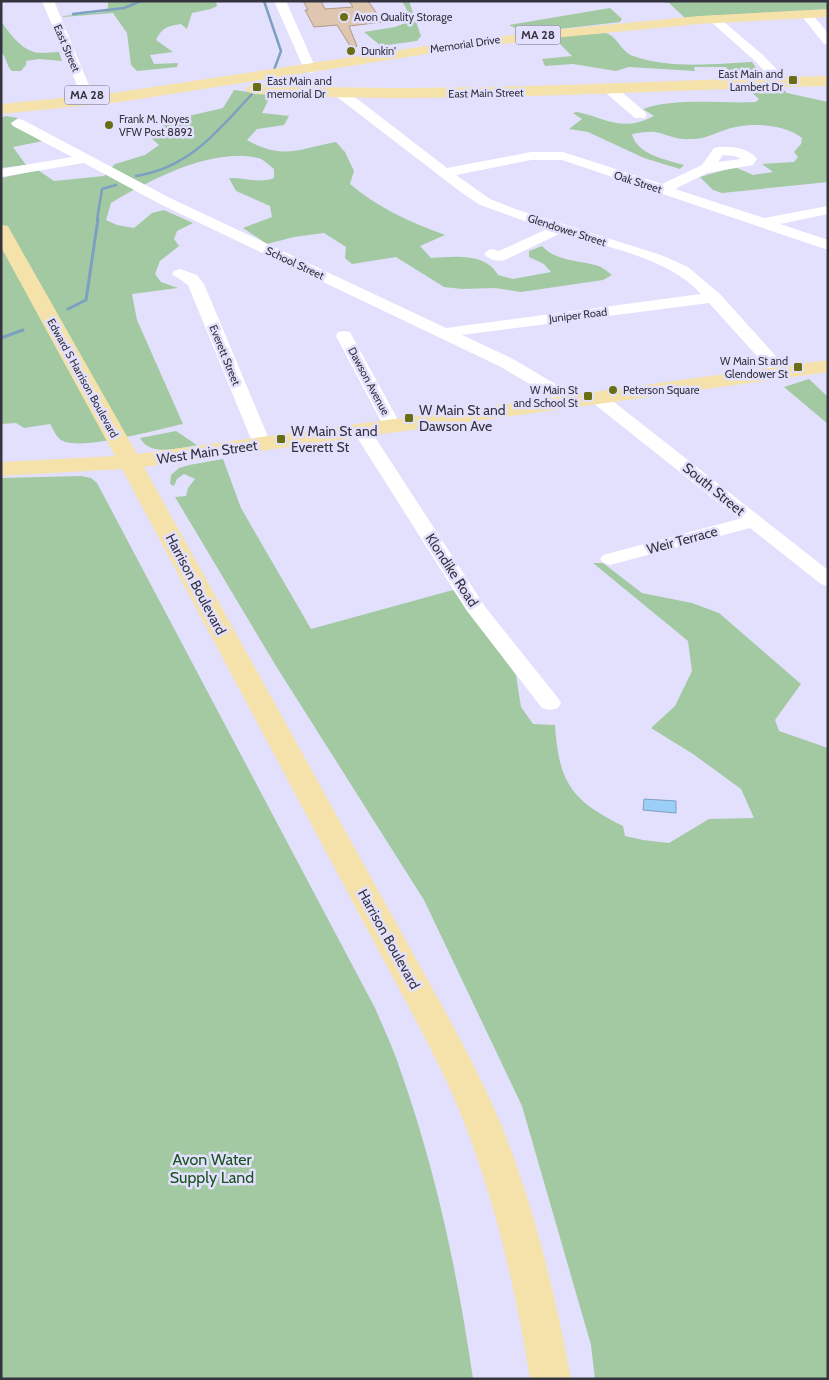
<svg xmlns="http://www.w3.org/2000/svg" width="829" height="1380" font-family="Cabin,sans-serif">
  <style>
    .green { fill: #a2c9a2 }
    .water { fill: #9bcff8; stroke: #7ca0c0 }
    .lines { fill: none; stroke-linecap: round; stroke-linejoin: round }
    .stream-far1 { stroke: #7ca0c0; stroke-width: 2.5 }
    .stream { stroke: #7ca0c0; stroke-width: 3 }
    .building { fill: #dec6b1; stroke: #b09985 }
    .minor { fill: #fff; fill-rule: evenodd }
    .major { fill: #f5e2ab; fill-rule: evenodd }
    .poi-dot { fill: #6a6e13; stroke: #e3e0fd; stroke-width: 2 }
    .labels { text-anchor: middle; stroke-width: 5; stroke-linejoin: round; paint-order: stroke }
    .far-poi-label { font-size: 11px; fill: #34333e; stroke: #e3e0fd; text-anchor: start }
    .far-street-label { font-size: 11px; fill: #34333e; stroke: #e3e0fd }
    .shield { fill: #e3e0fd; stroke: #686777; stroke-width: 1 }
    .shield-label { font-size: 12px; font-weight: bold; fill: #34333e }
    .poi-label { font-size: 14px; fill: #34333e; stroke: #e3e0fd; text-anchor: start }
    .street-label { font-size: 14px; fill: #34333e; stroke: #e3e0fd }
    .near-park-label { font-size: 16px; fill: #19521d; stroke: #e3e0fd }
  </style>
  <rect width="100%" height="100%" fill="#e3e0fd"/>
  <!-- green -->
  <path class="green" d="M108 1H216L217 6 211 9 192 13 187 29 181 24C167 26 162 28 156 40L173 52 150 55 154 64 178 63 177 67 137 71 131 65 127 33 113 13 63 17V16L104 12 108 8Z
    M402 1H409L421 36 417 41 381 46 364 32 395 27 408 22 409 14Z
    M658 1H828V10L685 18 669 3Z
    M610 8 622 19 620 22 525 33 509 25Z
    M1 21C9 33 20 48 34 52 41 54 52 52 59 52L62 61 39 59 26 61V65L21 71H12C6 66 7 57 1 52Z
    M605 33C617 35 621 52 633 56 670 69 714 64 752 62L757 69 768 75 787 93 828 102V182L722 193 713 190 700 177 735 167 753 175 773 172 762 164 794 162 798 157 794 152 801 144 802 138C784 123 747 122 725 130 713 134 705 139 692 139 674 140 670 135 655 132 648 131 639 133 632 134 636 154 666 160 684 165L680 169 644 158 588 132 569 129 582 119 573 113 577 112C607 118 621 133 654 116L643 109C676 97 721 104 756 102L759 99 735 78 726 67H694L695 71 629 67 616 71 573 64 545 66 542 59 572 56 557 41V36Z
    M234 90 271 95 262 113 289 116 284 125 257 129 247 140C283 161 301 148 336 142L345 152 354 171 350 184C378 208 410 222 445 235L420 246 431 258C453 257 485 252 498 275L513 279 551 272 544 264 529 257V251L542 246C556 261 576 260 595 265 601 266 607 271 612 275L603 280 521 292 495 288 462 289 444 287 396 257 352 264 345 258 346 247 324 233 294 237 267 244 243 228 272 217 270 206 236 191 229 178C244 177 259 184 274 178V169C269 165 263 159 258 158 209 148 151 180 111 203L106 220 117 225 134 228 152 213 164 210 193 223 177 231 174 239 179 246 160 261 155 274 161 282 178 288 132 294 137 320 183 424C159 429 78 452 61 440 56 437 53 428 50 424L24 428 16 423 1 424V178L38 170 54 181 104 176 115 164 145 155 159 145 149 136C170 117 196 115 223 108Z
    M6 116 18 118 11 123 13 125 43 141 13 147 26 165 1 168V118Z
    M809 379 828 397V424L784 387Z
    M176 431 197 445C179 448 150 457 140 438Z
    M223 459 241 508 311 629 453 590 516 675 521 707 533 724 555 725C559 783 571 800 623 826L625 836 643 840 669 843 709 819 754 818 741 789 693 754 651 728 675 706 692 671 688 641 593 563H603L642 593 692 603 719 613 801 684 775 720 779 731 828 748V1379H595L591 1345 522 1106 424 900 276 666 175 497 186 496 188 488 195 479 184 474 177 479 174 486 170 484 171 475 179 468 189 465Z
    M81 476 91 478 97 483 375 1008C384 1029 394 1050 401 1072 436 1171 458 1275 473 1379H1V478Z"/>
  <!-- water -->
  <path class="water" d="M644 799 676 801V813L643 810Z"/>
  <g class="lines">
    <!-- stream-far1 -->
    <path class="stream-far1" d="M264 1 281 51 274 70
      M73 14 124 8 141 1
      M136 176C189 168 218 131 252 94
      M97 220 102 189 116 185"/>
    <!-- stream -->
    <path class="stream" d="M68 309 86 300 98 219
      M1 338 23 330"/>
  </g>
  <!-- building -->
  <path class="building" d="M303 1H321L325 9 353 7 349 1H368L383 22 349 26 357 46 352 49 337 25 314 27 305 10H308Z"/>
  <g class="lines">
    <!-- minor -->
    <path class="minor" d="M42 1H54L93 95 92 98 87 99 81 95Z
      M274 1H286L316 69 314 72 310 73 304 69Z
      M806 11 810 12 828 33V45L824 44 800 14Z
      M714 15 718 17 763 55 786 79 788 82 786 85H778L755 61 710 21 708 19 710 17Z
      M611 86 616 87 645 112 647 115 645 118H635L606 93 605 90 606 87Z
      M342 90 347 91 447 168 531 152H563L662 184 702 165 714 148C728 145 748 147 757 159L753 165 707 173 675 189 764 218 828 206V214L780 224 828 240V250L562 160H531L456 175 490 199 515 209 661 255 688 267 720 294 791 373 788 377 782 378 776 377 709 303 462 335 513 359 579 398 582 402 579 406 573 407 567 406 501 367 160 204 84 163 1 177V169L72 157 13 126 11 123 18 119 23 120 170 198 446 328 701 294C669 258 606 247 561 233L505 260C498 262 489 260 484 254L487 251 492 249 499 251 547 229 480 205 462 193 337 97 336 94 337 91ZM723 155 735 156 741 159 718 162Z
      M180 269 197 275 204 284 271 444 269 448 262 450 255 448 253 444 188 285 172 274 174 271Z
      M344 331 350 332 352 336 402 427 399 431 393 432 387 431 384 427 336 336 338 332Z
      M599 394 605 395 828 570V586L821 584 750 528 610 565 603 563 600 559 603 555 739 519 593 403 590 399 593 395Z
      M362 426 368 427 371 431 486 608 558 698 561 703 558 708 550 710 542 708 467 611 353 431 356 427Z"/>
    <!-- major -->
    <path class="major" d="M828 9V17L699 24 543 39 439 52 120 102 1 114V104L120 92 439 44 543 31 699 16Z
      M828 76V86C636 90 446 105 254 94L248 92 246 89 248 86 254 84C446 95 636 80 828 76Z
      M1 225 8 226 10 230 137 454 828 360V372L144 467 451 1022C469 1055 486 1089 501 1124 534 1206 555 1292 571 1379H530C516 1291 496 1204 464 1122 452 1091 437 1061 422 1032L122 469 1 476V462L115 456 1 247Z"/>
  </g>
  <!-- markers -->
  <g class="poi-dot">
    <circle cx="344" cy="17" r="5"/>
    <circle cx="351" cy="51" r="5"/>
    <rect x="788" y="75" width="10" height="10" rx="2.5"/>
    <rect x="252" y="82" width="10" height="10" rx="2.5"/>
    <circle cx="109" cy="125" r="5"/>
    <rect x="793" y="362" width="10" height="10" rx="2.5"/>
    <circle cx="613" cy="390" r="5"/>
    <rect x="583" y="391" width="10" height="10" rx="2.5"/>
    <rect x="404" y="413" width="10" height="10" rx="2.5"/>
    <rect x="276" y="434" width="10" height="10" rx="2.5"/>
  </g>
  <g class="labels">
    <!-- far-poi labels -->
    <g class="far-poi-label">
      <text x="354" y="21">Avon Quality Storage</text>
      <text x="361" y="55">Dunkin'</text>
      <text x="783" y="78" text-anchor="end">East Main and<tspan x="783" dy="13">Lambert Dr</tspan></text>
      <text x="267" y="85">East Main and<tspan x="267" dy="13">memorial Dr</tspan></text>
      <text x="119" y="123">Frank M. Noyes<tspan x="119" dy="13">VFW Post 8892</tspan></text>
      <text x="788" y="365" text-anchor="end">W Main St and<tspan x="788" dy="13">Glendower St</tspan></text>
      <text x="578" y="394" text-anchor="end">W Main St<tspan x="578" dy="13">and School St</tspan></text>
      <text x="623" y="394">Peterson Square</text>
    </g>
    <!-- far-street labels -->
    <g class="far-street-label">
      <text transform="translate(465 44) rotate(-8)" y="4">Memorial Drive</text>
      <text transform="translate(67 48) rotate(67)" y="4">East Street</text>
      <text transform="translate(486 93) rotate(-1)" y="4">East Main Street</text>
      <text transform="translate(638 182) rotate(18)" y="4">Oak Street</text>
      <text transform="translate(567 230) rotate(18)" y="4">Glendower Street</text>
      <text transform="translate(295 263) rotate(25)" y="4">School Street</text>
      <text transform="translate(578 315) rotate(-7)" y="4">Juniper Road</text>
      <text transform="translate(225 355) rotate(68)" y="4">Everett Street</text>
      <text transform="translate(83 378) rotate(61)" y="4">Edward S Harrison Boulevard</text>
      <text transform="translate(369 381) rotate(62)" y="4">Dawson Avenue</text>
    </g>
    <!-- shield labels -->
    <g class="shield">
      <rect x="515.5" y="25.5" width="45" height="19" rx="4"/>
      <rect x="64.5" y="85.5" width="45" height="19" rx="4"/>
    </g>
    <g class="shield-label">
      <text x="538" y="39">MA 28</text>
      <text x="87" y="99">MA 28</text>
    </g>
    <!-- poi labels -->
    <g class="poi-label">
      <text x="419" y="415">W Main St and<tspan x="419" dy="16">Dawson Ave</tspan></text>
      <text x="291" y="436">W Main St and<tspan x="291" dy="16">Everett St</tspan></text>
    </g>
    <!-- street labels -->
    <g class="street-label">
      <text transform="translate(207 452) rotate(-8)" y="5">West Main Street</text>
      <text transform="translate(714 489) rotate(39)" y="5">South Street</text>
      <text transform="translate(682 540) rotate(-15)" y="5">Weir Terrace</text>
      <text transform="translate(452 570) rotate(57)" y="5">Klondike Road</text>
      <text transform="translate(196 584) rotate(62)" y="5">Harrison Boulevard</text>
      <text transform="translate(389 939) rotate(61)" y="5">Harrison Boulevard</text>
    </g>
    <!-- near-park labels -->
    <g class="near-park-label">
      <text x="212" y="1165">Avon Water<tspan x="212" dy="18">Supply Land</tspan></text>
    </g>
  </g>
  <!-- border -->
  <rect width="829" height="1380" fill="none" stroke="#34333e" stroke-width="5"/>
</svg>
